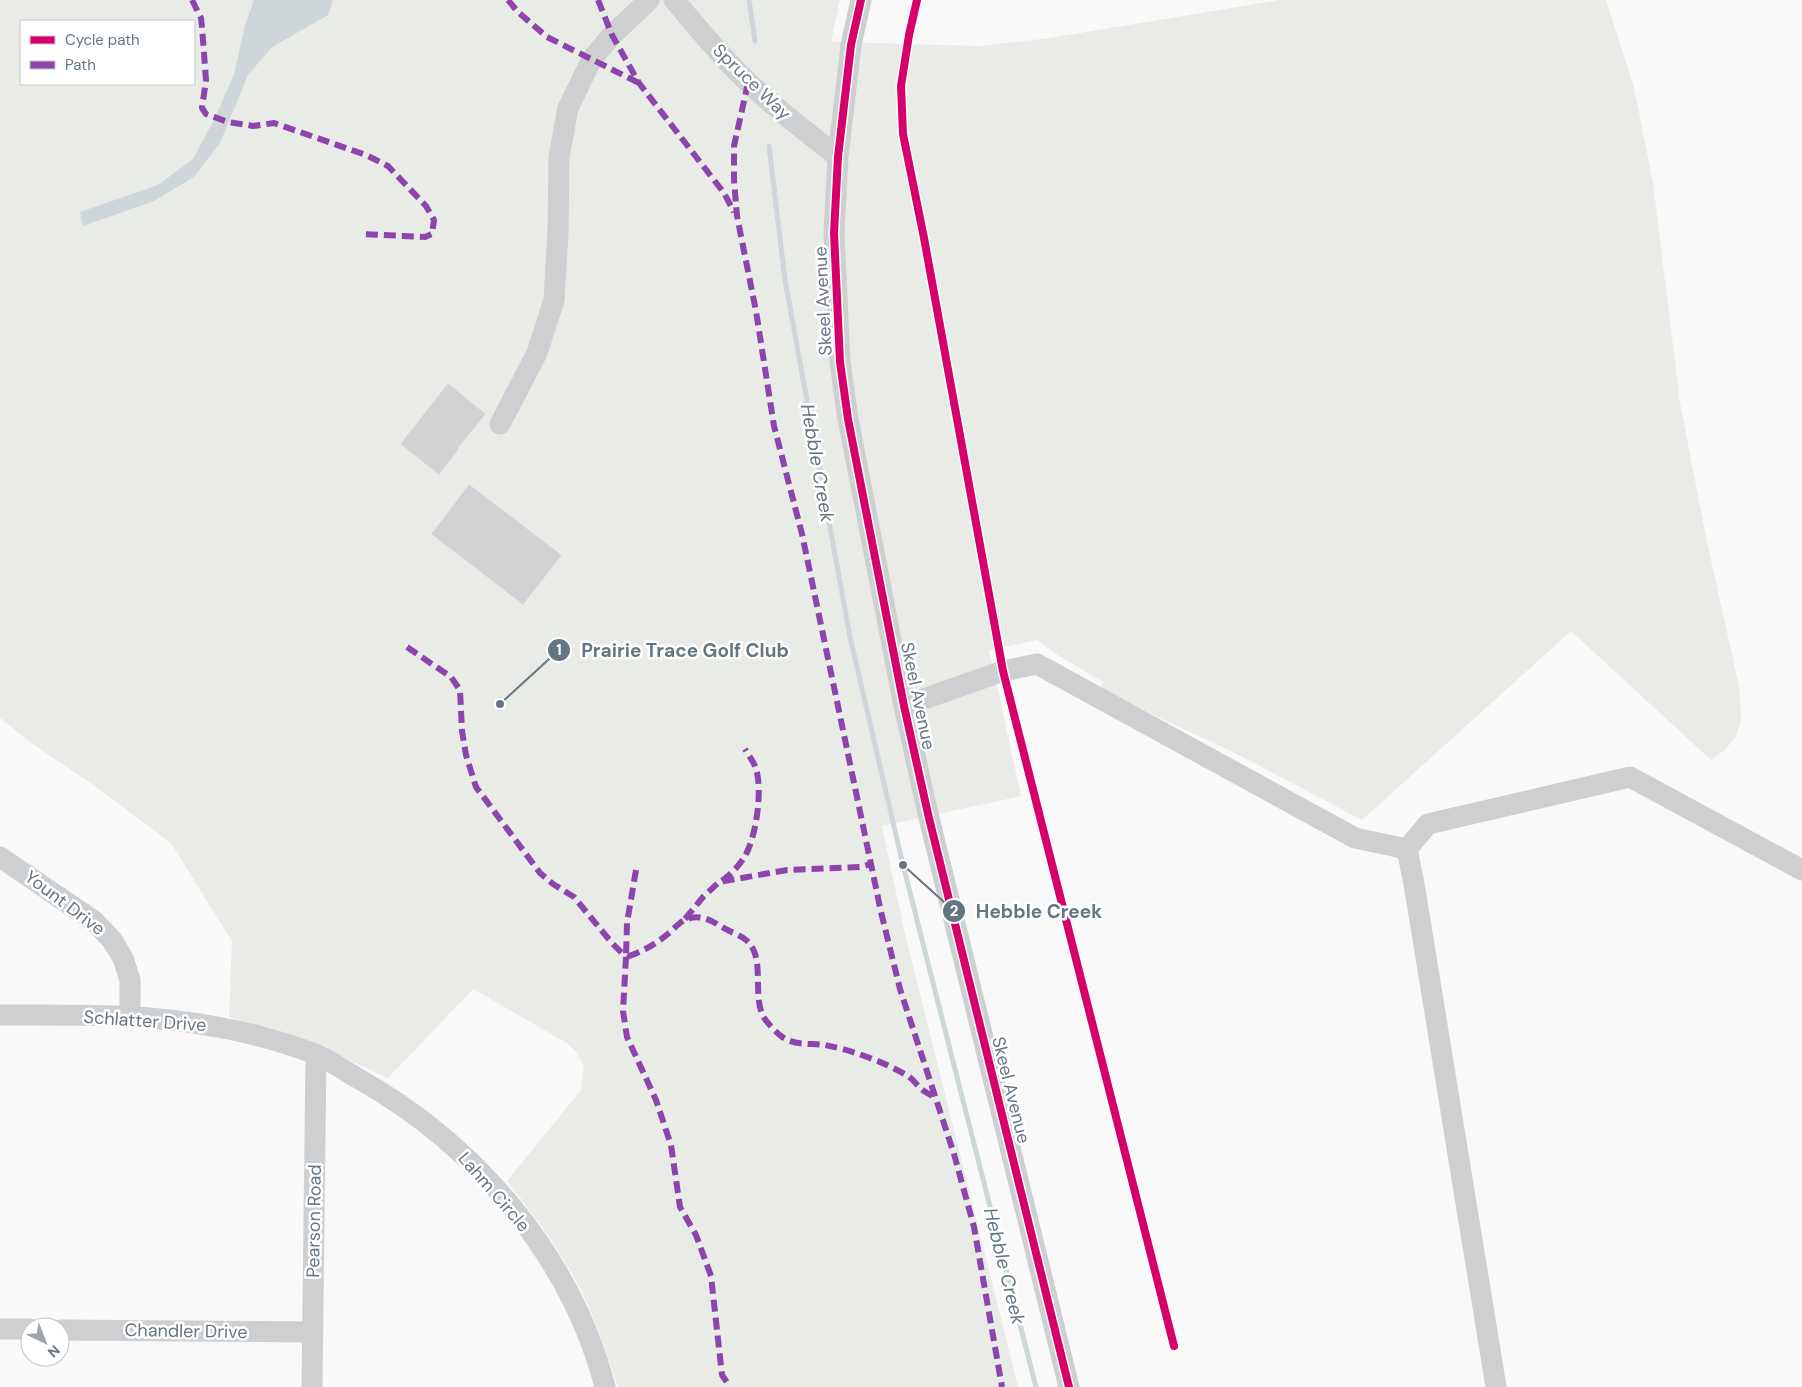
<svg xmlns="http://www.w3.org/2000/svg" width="1802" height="1387" font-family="'DM Sans',sans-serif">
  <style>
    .green { fill: #e8ebe6; fill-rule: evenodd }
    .water { fill: #ced6d9 }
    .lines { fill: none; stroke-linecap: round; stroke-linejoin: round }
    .stream { stroke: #ced6d9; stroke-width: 5 }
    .building { fill: #d0d2d3; stroke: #e8e8e8 }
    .minor { stroke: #cecfd0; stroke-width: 21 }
    .quiet { stroke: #8e44ad; stroke-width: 6; stroke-dasharray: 12 6; stroke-linecap: butt }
    .cycleway-casing { stroke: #fff; stroke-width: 11 }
    .cycleway { stroke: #d6006c; stroke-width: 8 }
    .labels { text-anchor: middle; stroke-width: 5; stroke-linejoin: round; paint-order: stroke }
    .street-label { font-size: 18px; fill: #657683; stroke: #fff }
    .water-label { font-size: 19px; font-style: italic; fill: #60757c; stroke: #fff }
    .leader { fill: none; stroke: #657683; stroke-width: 2 }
    .callout-dot { fill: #657683; stroke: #fff; stroke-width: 2 }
    .mark-label { font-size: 15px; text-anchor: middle; font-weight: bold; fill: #fff }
    .callout-label { font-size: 19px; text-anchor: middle; font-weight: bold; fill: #657683; stroke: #fff; stroke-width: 5; stroke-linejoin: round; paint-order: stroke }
  </style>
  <rect width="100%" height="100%" fill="#f9f9f9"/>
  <!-- green -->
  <path class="green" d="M0 0H840L831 42 981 46 1050 38 1279 0H1606L1634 87 1653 183 1680 403 1707 542 1739 686 1741 720 1736 736 1725 750 1711 760 1571 631 1362 820 1233 752 1100 690 1103 682 1056 654 1037 640 989 650 1021 796 882 826 902 921 1018 1387H618C606 1351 594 1313 575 1279 556 1245 532 1212 507 1181L581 1090 584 1066 576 1052 567 1043 473 989 388 1078 319 1046 229 1017 232 941 171 843 95 786 30 742 0 718ZM21 21H194V84H21Z"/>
  <!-- water -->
  <path class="water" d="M254 0H333L328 15 272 47 248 75 220 143 194 177 154 201 83 226 80 212 158 185 193 159 215 118 234 74 245 26Z"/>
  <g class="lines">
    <!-- stream -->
    <path class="stream" d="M749 0 755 41
      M769 146 785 280 850 637 903 865 1036 1387"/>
  </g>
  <!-- building -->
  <path class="building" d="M448 383 486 414 458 448 459 449 439 475 400 444Z
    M469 484 562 555 523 605 431 534Z"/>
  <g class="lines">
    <!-- minor -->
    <path class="minor" d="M674 0C698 28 722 58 749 83 777 110 808 133 838 157
      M861 0 851 45 838 157 834 233 840 362 848 419 904 706 928 814 1069 1387
      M500 424 537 353 554 300 558 233 559 157 568 108 592 59 612 35 649 0
      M904 706 1003 671 1037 664 1355 838 1407 849
      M0 857 94 921 112 940 123 958 130 980V1016
      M0 1015C73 1015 145 1013 217 1027 247 1032 287 1043 315 1054 330 1060 345 1071 359 1079 476 1145 571 1256 605 1387
      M0 1329H30
      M60 1330 312 1332
      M312 1387 316 1055
      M1496 1387 1414 884 1407 849 1428 824 1630 777 1802 870"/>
    <!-- quiet -->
    <path class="quiet" d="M192 0 201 18 202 27 206 80 202 108 206 114 228 122 253 126 274 123 366 155 388 166 426 206 434 220 432 234 425 237 362 234
      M508 0 518 12 547 37 639 83
      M598 0 612 35 639 83 724 193 734 212
      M748 83 734 146V180L737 216 756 311 774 426 802 534 881 912 900 989 954 1154 974 1227 1002 1387
      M407 647 451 677 460 690 462 731 466 755 476 787 540 873 553 884 574 897 612 943 626 957 623 1011 627 1037 656 1100 671 1145 680 1207 696 1235 711 1276 722 1375 730 1387
      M636 870 627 923 626 957C642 952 656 944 669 933 674 929 680 921 687 919 700 914 711 920 722 927 730 932 739 934 746 940 766 956 752 994 763 1016 767 1023 775 1031 781 1036 794 1046 810 1043 825 1045 851 1050 885 1062 908 1076 914 1080 918 1087 924 1091 927 1093 931 1095 934 1097
      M722 881C730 875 737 868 743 859 756 841 763 790 756 769 754 762 749 756 745 749
      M685 919 703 897 719 882 787 870 861 867 871 864"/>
    <!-- cycleway casing -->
    <g class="cycleway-casing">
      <path id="cycleway" d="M861 0 851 45 838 157 834 233 840 362 848 419 904 706 928 814 1069 1387
        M917 0 909 35 901 86 903 134 924 238 1003 671 1174 1346"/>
    </g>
    <!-- cycleway -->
    <use href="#cycleway" class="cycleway"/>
  </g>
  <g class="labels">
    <!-- street labels -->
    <g class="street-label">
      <text transform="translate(752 82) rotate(44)" y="6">Spruce Way</text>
      <text transform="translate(823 301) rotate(-93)" y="6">Skeel Avenue</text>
      <text transform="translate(918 696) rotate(78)" y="6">Skeel Avenue</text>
      <text transform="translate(65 903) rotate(37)" y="6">Yount Drive</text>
      <text transform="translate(145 1021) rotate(4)" y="6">Schlatter Drive</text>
      <text transform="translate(1011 1090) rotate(76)" y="6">Skeel Avenue</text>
      <text transform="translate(494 1192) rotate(49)" y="6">Lahm Circle</text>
      <text transform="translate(314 1221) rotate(-89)" y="6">Pearson Road</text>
      <text transform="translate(186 1331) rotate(1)" y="6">Chandler Drive</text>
    </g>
    <!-- water labels -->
    <g class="water-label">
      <text transform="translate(818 463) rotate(80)" y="7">Hebble Creek</text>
      <text transform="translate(1005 1266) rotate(76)" y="7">Hebble Creek</text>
    </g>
  </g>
  <!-- callouts -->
  <path class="leader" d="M500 704L559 650M903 865L954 911"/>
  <g class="callout-dot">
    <circle cx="500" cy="704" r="5"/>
    <circle cx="903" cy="865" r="5"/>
    <circle cx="559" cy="650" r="12"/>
    <circle cx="954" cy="911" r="12"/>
  </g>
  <g class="mark-label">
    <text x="559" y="655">1</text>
    <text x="954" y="916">2</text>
  </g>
  <g class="callout-label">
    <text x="685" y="657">Prairie Trace Golf Club</text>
    <text x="1039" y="918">Hebble Creek</text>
  </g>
  <!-- legend -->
  <rect x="20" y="20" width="175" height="65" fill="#ffffff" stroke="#c1c8cd"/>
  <rect x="30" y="36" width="25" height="8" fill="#d6006c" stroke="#c1c8cd"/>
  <text x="65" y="45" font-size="15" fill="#657683">Cycle path</text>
  <rect x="30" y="61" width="25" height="8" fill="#8e44ad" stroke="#c1c8cd"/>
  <text x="65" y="70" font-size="15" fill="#657683">Path</text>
  <!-- north arrow -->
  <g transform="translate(45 1342) rotate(137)"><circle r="24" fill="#ffffff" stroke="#c1c8cd"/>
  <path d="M0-4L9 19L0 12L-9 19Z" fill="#99a4ac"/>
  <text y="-8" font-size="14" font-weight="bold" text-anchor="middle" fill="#657683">N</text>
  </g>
</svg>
